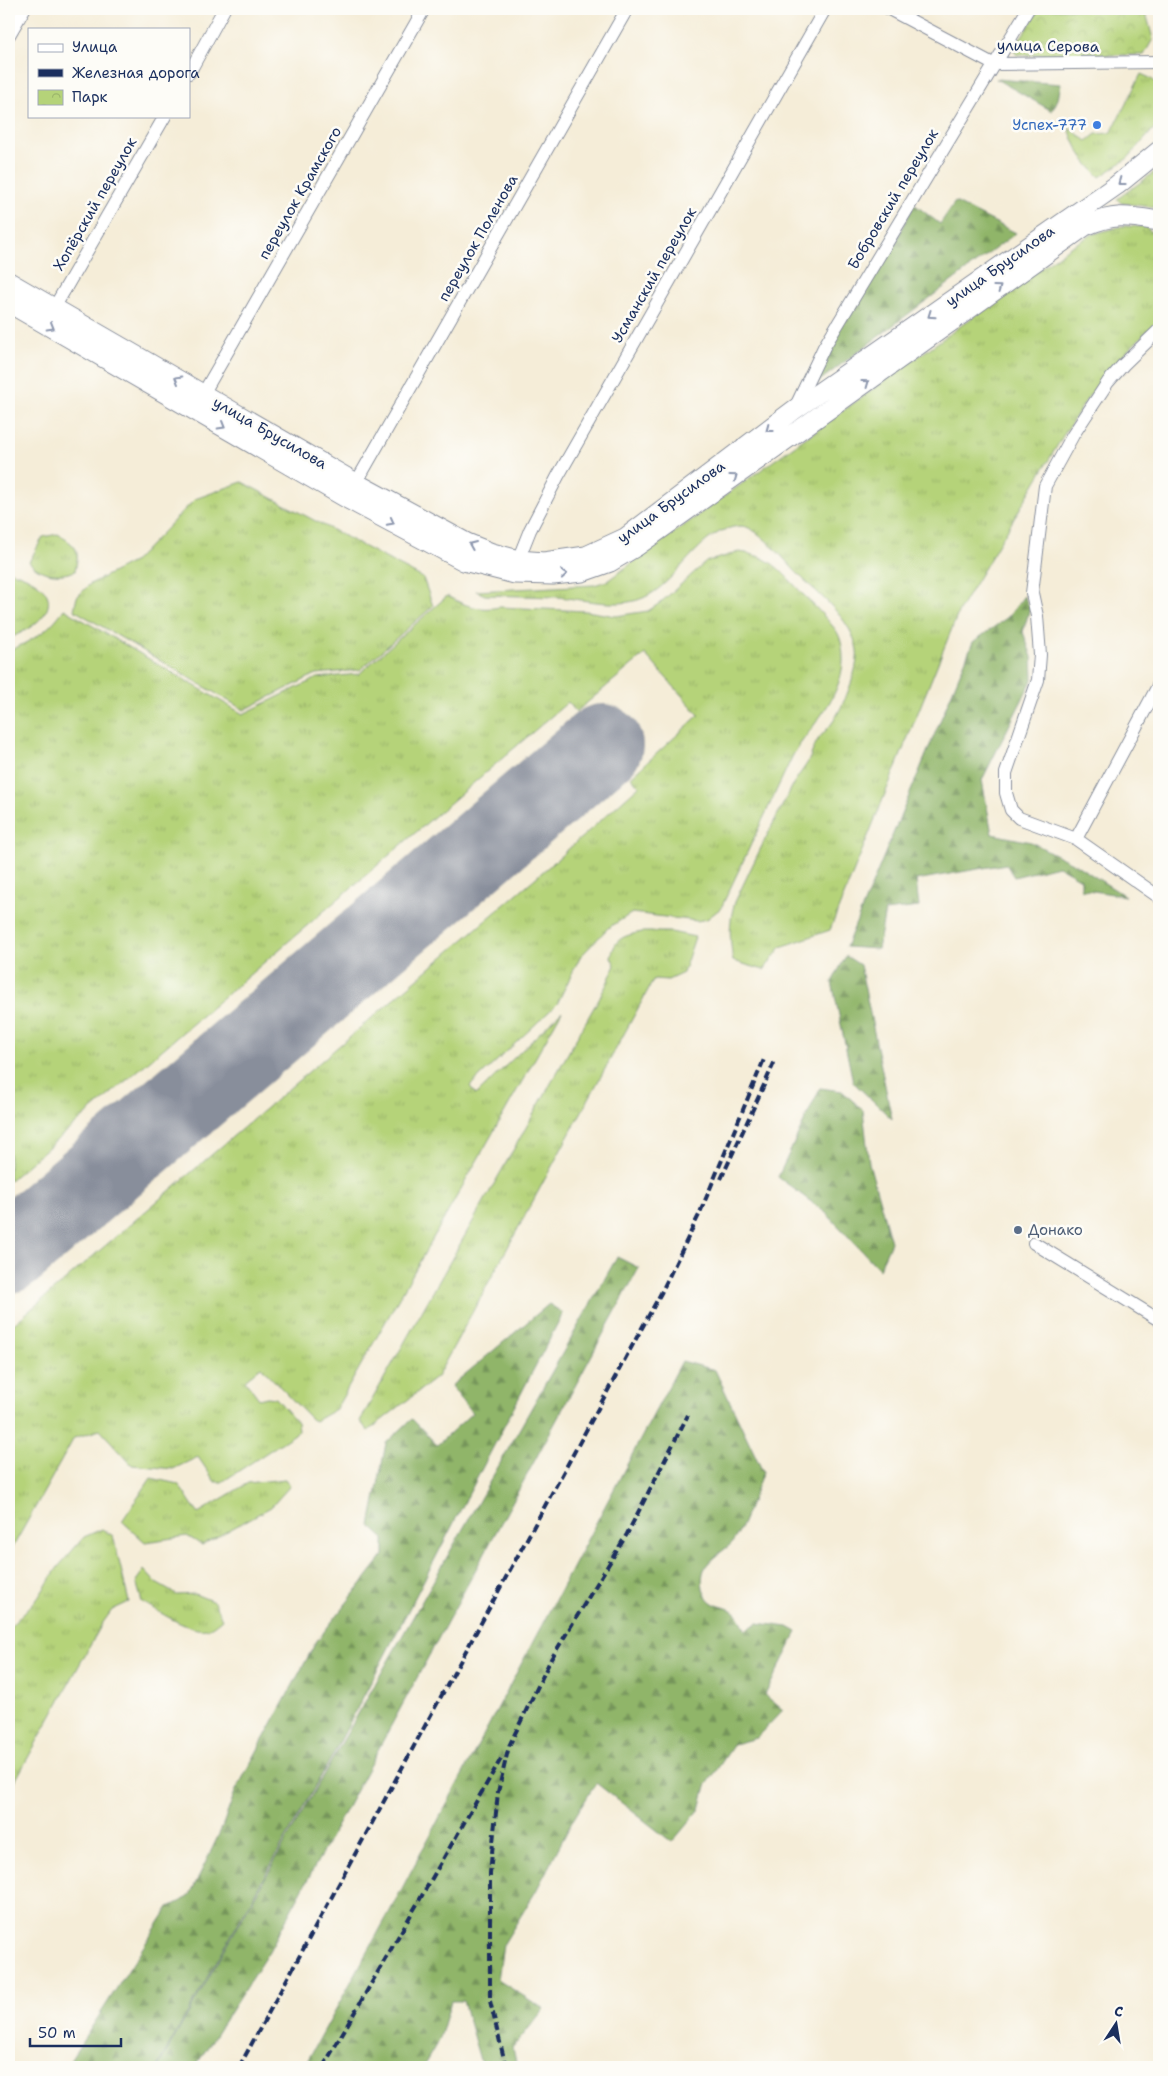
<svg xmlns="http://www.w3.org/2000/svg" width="1168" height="2076" font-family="'Shantell Sans',sans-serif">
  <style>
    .grass { fill: url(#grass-tufts); stroke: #68816c }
    .forest { fill: url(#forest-firs); stroke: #567264 }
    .park { fill: url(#park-crowns); stroke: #68816c }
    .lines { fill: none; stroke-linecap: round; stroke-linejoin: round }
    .runway { stroke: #888e9b; stroke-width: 82 }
    .minor-casing { stroke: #888e9b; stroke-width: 14 }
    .primary-casing { stroke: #888e9b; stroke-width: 21 }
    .minor { stroke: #fff; stroke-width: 12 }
    .primary { stroke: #fff; stroke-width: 19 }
    .rail { stroke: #1b2f5e; stroke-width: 4; stroke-dasharray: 8 4; stroke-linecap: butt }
    .oneway { stroke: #8d97ae }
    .shop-dot { fill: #3f7fe0; stroke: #fdfcf7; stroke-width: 2 }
    .service-dot { fill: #5c6f8a; stroke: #fdfcf7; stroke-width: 2 }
    .labels { text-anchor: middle; stroke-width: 5; stroke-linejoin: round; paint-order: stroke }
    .street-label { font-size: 15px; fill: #1b2f5e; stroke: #fdfcf7 }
    .shop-label { font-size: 15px; fill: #366cbe; stroke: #fdfcf7; text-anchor: end }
    .service-label { font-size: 15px; fill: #4e5e75; stroke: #fdfcf7; text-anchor: start }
  </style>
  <defs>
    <pattern id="grass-tufts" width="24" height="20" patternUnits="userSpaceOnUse" patternTransform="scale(1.25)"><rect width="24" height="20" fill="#b5d379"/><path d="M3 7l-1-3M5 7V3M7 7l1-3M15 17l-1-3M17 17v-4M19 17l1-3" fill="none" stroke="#9bb56b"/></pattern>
    <pattern id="forest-firs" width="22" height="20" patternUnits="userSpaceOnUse" patternTransform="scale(1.25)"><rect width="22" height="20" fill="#90b569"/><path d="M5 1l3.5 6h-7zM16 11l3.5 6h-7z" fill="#75945a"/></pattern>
    <pattern id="park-crowns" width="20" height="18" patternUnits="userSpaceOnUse" patternTransform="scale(1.25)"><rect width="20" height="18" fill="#b5d379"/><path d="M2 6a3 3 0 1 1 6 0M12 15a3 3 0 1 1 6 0" fill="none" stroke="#9bb56b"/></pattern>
  </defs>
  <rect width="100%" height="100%" fill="#fdfcf7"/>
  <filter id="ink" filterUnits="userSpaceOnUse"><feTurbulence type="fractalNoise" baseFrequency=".02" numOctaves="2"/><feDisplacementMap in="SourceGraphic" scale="10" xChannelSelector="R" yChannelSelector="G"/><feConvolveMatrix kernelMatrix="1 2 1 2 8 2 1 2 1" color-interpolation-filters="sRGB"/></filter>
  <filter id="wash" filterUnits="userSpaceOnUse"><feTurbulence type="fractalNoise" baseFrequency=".0096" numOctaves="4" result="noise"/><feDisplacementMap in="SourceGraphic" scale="20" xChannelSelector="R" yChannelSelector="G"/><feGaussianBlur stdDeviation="1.12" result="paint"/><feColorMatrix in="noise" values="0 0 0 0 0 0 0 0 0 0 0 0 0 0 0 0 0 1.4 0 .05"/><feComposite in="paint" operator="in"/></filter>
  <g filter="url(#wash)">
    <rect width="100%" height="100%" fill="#f5edd8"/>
    <!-- grass -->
    <path class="grass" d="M1141 74 1150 78 1159 85V123L1128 158 1100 177C1084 162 1075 148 1069 128L1087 141 1096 134 1111 133Z
      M1159 169V208L1121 203 1117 199Z
      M1123 226 1146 227 1159 238V320L1121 357 1089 396 1063 436 959 611 830 930 781 947 764 970 733 961C730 940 728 923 735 902 753 863 772 825 792 787 796 778 803 770 808 762 812 754 814 745 819 738 822 734 826 731 829 727 841 713 860 668 857 650 852 619 819 595 798 574 786 562 758 526 741 526 699 528 678 584 643 598 617 609 583 599 557 597 533 596 509 596 485 595L476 591 594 585 607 581 1070 247 1093 234Z
      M242 482 423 578 433 606 360 670 316 674 244 710 74 610 77 597 90 584 135 561 195 499Z
      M58 534C77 547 80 548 75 571 60 577 41 575 29 562L43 537Z
      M739 552C771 556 780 570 801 592 812 604 825 616 835 629 842 638 843 651 843 662 840 700 812 724 793 755L721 908 707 919 697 921 632 913 608 928 580 957 557 1004 470 1086 476 1095 562 1011 336 1409 315 1421 311 1419 261 1367 245 1380 259 1399 267 1397 276 1398 297 1422 298 1430 295 1434 222 1482H215L198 1457 173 1469 132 1465 100 1430 74 1438 9 1554V1328L554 862 639 786 631 777 699 715 645 654 576 712 568 702 9 1181V651C34 639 48 632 64 609L243 714 317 678 359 674 447 596C465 606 480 611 500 607L586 611 616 616 648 611 660 603 706 562Z
      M9 571C64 587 59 617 10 638Z
      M642 932H671L695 937 683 973 668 980 654 979 437 1377 368 1431 360 1421 606 986 615 965 611 957C615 938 623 936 642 932Z
      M151 1478 178 1484 198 1513 248 1483 285 1479 290 1486 271 1507 202 1545 187 1536 145 1542 122 1521Z
      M102 1529 113 1536 129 1602 112 1610 102 1624 9 1792V1628L38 1598 58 1567 84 1537Z
      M144 1570 156 1583 177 1595 195 1594 214 1602 222 1619C217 1623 212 1628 206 1629 190 1633 157 1610 142 1602L136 1581Z"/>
    <!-- forest -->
    <path class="forest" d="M996 79 1061 84 1058 99 1052 111Z
      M955 202 1016 233 810 388 803 382 895 244 914 204 940 224Z
      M1024 596 1030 608 1023 632 1032 657 1033 678 982 780 992 834 1031 842 1078 866 1125 896 1081 889V879L1058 866 1014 877 1006 864 916 880 919 907 885 911 878 949 846 947 973 642 1008 617Z
      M846 956 860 965 892 1119 853 1082 832 982Z
      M820 1088 842 1091 863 1110 869 1163 891 1242 879 1269 826 1213 778 1177Z
      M617 1257 639 1268 269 1951 195 2067H158Z
      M549 1304 563 1313 334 1753 157 2067H66L169 1907 189 1897 221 1830 235 1792 316 1642 384 1555V1539L370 1526 386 1443 412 1419 437 1445 472 1413 451 1386Z
      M682 1361 715 1370 763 1472C754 1492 745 1523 734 1540 729 1549 709 1557 704 1570 701 1577 702 1590 706 1596 717 1614 735 1598 745 1630L758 1623 788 1627 797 1632 765 1695 783 1710 756 1738 734 1744 706 1786 700 1809 672 1842 596 1783 573 1820 536 1891 503 1945 498 1980 544 2009 513 2048 517 2067H482L463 2001H451L440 2038 423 2067H304L390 1911Z"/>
    <!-- park -->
    <path class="park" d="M1040 9H1145L1153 39 1144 55H1017L1013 49Z"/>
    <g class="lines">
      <!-- runway -->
      <path class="runway" d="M9 1252 602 745"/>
    </g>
  </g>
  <g filter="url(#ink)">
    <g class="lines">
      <!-- minor casing -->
      <g class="minor-casing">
        <path id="minor" d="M889 9 993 64 1159 62
          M9 35 24 9
          M189 73 224 9
          M54 308 165 116
          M1159 330 1123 365 1108 382 1073 435 1045 486 1032 593 1037 616 1040 655 1038 680 1006 773V793L1011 810 1019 818 1076 839 1159 897
          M203 394 424 9
          M795 408 824 347 1028 9
          M356 483 627 9
          M518 560 530 530 558 476 825 9
          M1076 839 1159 684
          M1034 1243 1159 1320"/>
      </g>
      <!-- primary casing -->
      <g class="primary-casing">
        <path id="primary" d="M9 282 356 483 467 543 492 553 518 560 544 562 586 556 625 538 794 410 1117 185 1159 151
          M9 303 348 499 464 561 515 574 553 575 582 572 610 562 637 546 1085 226C1115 213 1128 216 1159 221"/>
      </g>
      <!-- minor -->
      <use href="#minor" class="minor"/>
      <!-- primary -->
      <use href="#primary" class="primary"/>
      <!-- rail -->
      <path class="rail" d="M721 1179 775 1061
        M239 2067 661 1293 699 1215 765 1057
        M323 2067 502 1757
        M506 2067 490 2001V1873L498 1792 509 1746 551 1659 627 1534 688 1415"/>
    </g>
    <!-- one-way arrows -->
    <defs><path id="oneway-chevron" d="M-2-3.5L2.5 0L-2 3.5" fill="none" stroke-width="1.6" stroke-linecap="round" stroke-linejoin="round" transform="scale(1.25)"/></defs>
    <g class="oneway">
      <use href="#oneway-chevron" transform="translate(1121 182) rotate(143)"/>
      <use href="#oneway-chevron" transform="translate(998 288) rotate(-36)"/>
      <use href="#oneway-chevron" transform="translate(931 315) rotate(145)"/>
      <use href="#oneway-chevron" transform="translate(51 327) rotate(30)"/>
      <use href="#oneway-chevron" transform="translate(178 379) rotate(-150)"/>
      <use href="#oneway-chevron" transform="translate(866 383) rotate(-36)"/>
      <use href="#oneway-chevron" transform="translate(222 426) rotate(30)"/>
      <use href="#oneway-chevron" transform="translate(769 429) rotate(143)"/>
      <use href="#oneway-chevron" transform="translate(734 477) rotate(-36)"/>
      <use href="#oneway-chevron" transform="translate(391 522) rotate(28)"/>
      <use href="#oneway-chevron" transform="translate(472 545) rotate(-157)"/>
      <use href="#oneway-chevron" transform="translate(564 574) rotate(-5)"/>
    </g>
  </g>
  <!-- markers -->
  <circle class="shop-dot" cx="1097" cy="125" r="5"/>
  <circle class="service-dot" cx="1018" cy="1230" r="5"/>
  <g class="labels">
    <!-- street labels -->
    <g class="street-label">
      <text transform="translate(1048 46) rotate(1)" y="5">улица Серова</text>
      <text transform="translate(300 193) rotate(-60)" y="5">переулок Крамского</text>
      <text transform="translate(893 199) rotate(-59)" y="5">Бобровский переулок</text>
      <text transform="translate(95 204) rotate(-60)" y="5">Хопёрский переулок</text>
      <text transform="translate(478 238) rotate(-60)" y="5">переулок Поленова</text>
      <text transform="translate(1000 266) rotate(-35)" y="5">улица Брусилова</text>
      <text transform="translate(654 275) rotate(-60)" y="5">Усманский переулок</text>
      <text transform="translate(270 433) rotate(30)" y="5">улица Брусилова</text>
      <text transform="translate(671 502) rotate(-36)" y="5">улица Брусилова</text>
    </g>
    <!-- shop labels -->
    <g class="shop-label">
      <text x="1087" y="130">Успех-777</text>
    </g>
    <!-- service labels -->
    <g class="service-label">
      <text x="1028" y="1235">Донако</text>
    </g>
  </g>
  <!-- margin -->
  <rect width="1168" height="2076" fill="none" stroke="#fdfcf7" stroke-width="30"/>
  <!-- legend -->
  <rect x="28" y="28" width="162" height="90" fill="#fdfcf7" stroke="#a3aaba"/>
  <rect x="38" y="44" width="25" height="8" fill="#ffffff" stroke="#a3aaba"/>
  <text x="72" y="52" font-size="15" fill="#1b2f5e">Улица</text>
  <rect x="38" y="69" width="25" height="8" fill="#1b2f5e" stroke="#a3aaba"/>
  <text x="72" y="78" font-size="15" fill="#1b2f5e">Железная дорога</text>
  <rect x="38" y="90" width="25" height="15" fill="url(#park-crowns)" stroke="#a3aaba"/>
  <text x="72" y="102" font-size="15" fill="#1b2f5e">Парк</text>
  <!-- north arrow -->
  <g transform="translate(1116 2024) rotate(12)" stroke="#fdfcf7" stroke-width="4" paint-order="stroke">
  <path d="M0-4L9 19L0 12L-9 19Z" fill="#1b2f5e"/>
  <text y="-8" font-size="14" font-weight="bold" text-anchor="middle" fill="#1b2f5e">С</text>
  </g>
  <!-- scale -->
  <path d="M30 2038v8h91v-8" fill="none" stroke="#1b2f5e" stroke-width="2.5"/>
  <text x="38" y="2038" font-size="15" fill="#1b2f5e" stroke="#fdfcf7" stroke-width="4" paint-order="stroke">50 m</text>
</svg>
